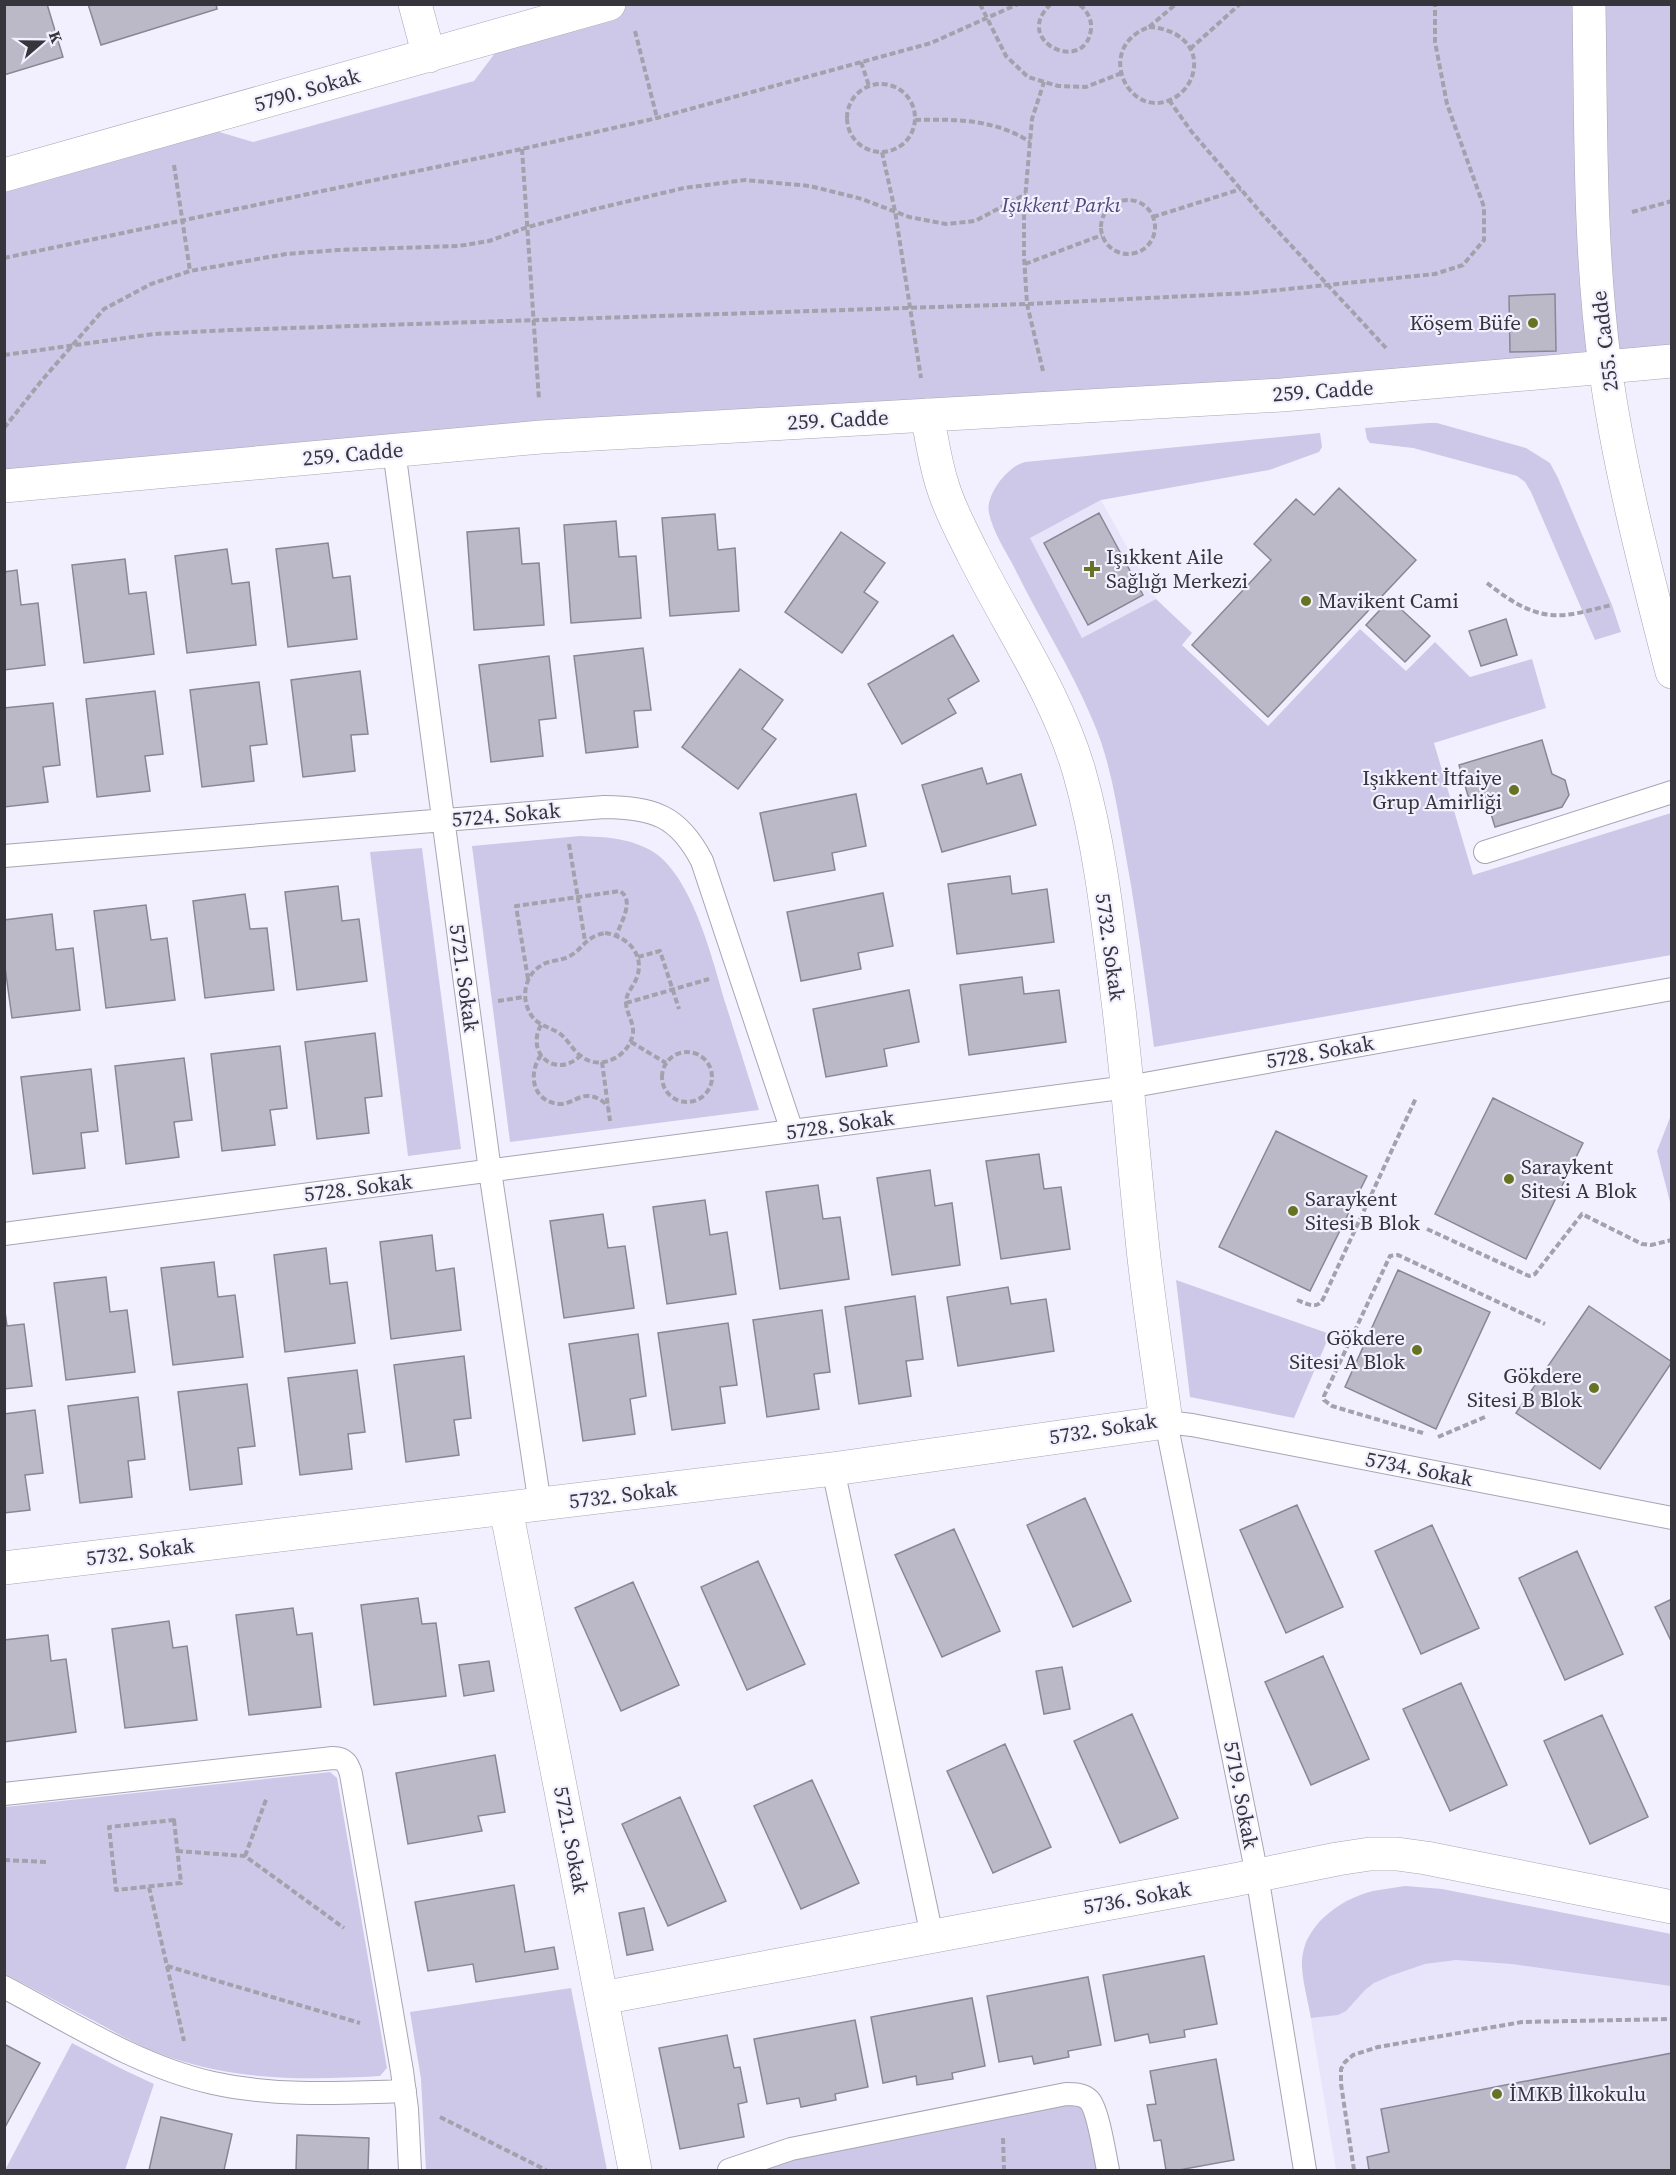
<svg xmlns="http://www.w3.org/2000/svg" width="1676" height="2175" font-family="'Source Serif 4',serif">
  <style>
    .built { fill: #e8e5fb }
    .green { fill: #cdc8e8 }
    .building { fill: #bbb9c7; stroke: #898795; stroke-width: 1.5 }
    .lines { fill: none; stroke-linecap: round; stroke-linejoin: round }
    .service-casing { stroke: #a7a5b2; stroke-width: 24 }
    .minor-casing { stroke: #a7a5b2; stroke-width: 34 }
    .tertiary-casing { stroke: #a7a5b2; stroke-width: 34 }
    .path { stroke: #a2a1ac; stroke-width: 4; stroke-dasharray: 6 3; stroke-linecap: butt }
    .service { stroke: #fff; stroke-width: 22 }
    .minor { stroke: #fff; stroke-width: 33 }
    .tertiary { stroke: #fff; stroke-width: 33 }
    .poi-dot { fill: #657422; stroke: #f2f0ff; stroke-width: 2 }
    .labels { text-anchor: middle; stroke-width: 4.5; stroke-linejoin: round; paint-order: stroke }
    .street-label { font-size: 21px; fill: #36353b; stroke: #f2f0ff }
    .park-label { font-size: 21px; font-style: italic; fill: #52467a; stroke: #f2f0ff }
    .poi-label { font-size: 21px; fill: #36353b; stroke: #f2f0ff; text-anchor: start }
  </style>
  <rect width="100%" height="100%" fill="#f2f0ff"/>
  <!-- built -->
  <path class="built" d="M1101 500 1156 599 1082 638 1029 538Z
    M1405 1886 1442 1889 1671 1934V2170H1336L1302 1966 1305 1942 1320 1920 1345 1901 1373 1891Z"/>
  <!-- green -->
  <path class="green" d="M609 5H1671V361L5 486V175L189 123 253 142 474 81 511 32Z
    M1428 423H1437L1526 448 1550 463 1558 478 1612 605 1621 632 1595 640 1531 492 1525 482 1517 476 1413 448 1370 443 1367 439 1365 428Z
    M1320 433 1322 447 1319 452 1269 470 1101 500 1030 538 1082 638 1156 599 1192 633 1182 645 1268 726 1360 629 1406 671 1435 642 1470 677 1532 659 1546 708 1434 743 1473 875 1671 813V955L1154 1047C1145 978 1136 909 1123 840 1116 800 1109 758 1093 721 1071 668 1039 619 1014 567 1005 550 993 532 989 513 985 495 1008 466 1025 462Z
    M580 836C606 837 632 838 655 853 693 879 713 961 726 1005 737 1040 748 1075 759 1110L510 1142 472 846Z
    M422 848 461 1149 408 1156 370 852Z
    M1671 1115V1206L1657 1151Z
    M1176 1280 1330 1334 1294 1418 1190 1397Z
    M330 1772 337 1778 387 2068 380 2076C310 2080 240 2081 172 2058 146 2050 122 2036 98 2023 67 2007 36 1990 5 1974V1807Z
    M1405 1886 1442 1889 1671 1934V1986L1512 1964 1456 1960 1425 1964 1390 1976 1374 1983 1365 1990 1346 2011 1338 2015 1311 2018C1308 2001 1303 1984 1302 1967 1300 1928 1338 1900 1373 1891 1383 1889 1395 1888 1405 1886Z
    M571 1988 607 2170H426L421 2079 410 2012Z
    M72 2043 124 2070 154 2084 125 2170H5Z
    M1078 2094 1108 2170H729Z"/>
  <!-- building -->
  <path class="building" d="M4 4H47L63 57 4 75Z
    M88 4H216L217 9 101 45Z
    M1555 294 1556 351 1510 352 1509 296Z
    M1339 488 1416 560 1268 717 1192 645 1271 560 1254 544 1296 499 1314 515Z
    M1099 513 1143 595 1088 625 1044 543Z
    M715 514 718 550 735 548 739 611 670 616 662 518Z
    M616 521 619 557 636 556 641 618 571 623 564 525Z
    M519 528 522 564 539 563 544 625 474 630 467 532Z
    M841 532 885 563 864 592 878 602 842 653 785 612Z
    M328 543 333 578 350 576 357 639 288 647 276 549Z
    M227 549 232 584 249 582 256 645 187 653 175 556Z
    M125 559 129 594 146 592 154 654 84 663 72 565Z
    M17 570 21 605 38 603 45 665 4 670V572Z
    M1390 599 1430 636 1405 662 1366 625Z
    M1506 619 1517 655 1481 666 1469 631Z
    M953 635 979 681 948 699 956 713 902 744 868 684Z
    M643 648 651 710 634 711 638 747 586 753 574 656Z
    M549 656 556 718 539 720 543 756 491 762 479 665Z
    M740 669 783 700 762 729 776 739 738 789 682 747Z
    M360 671 368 734 351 735 355 771 303 777 291 680Z
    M259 682 267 744 250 746 254 781 202 787 190 690Z
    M155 691 163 754 145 756 150 791 97 797 86 699Z
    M53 703 60 765 43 767 48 802 4 807V708Z
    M1542 740 1552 774 1565 780 1569 795 1562 807 1495 827 1485 794 1469 799 1459 765Z
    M982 768 987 784 1021 774 1036 825 942 852 922 785Z
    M856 794 866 846 832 853 835 870 774 881 760 813Z
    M1010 876 1012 894 1047 889 1054 942 957 954 948 884Z
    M338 886 342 921 359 919 367 981 297 990 285 892Z
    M883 893 893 946 858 953 861 969 801 981 787 912Z
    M245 894 250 929 267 928 274 990 205 998 193 901Z
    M146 905 151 940 167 938 175 1000 106 1008 94 911Z
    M52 914 56 950 73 948 80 1010 12 1018 4 960V920Z
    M1022 977 1024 994 1059 990 1066 1042 969 1055 960 985Z
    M909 990 919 1042 884 1049 887 1066 826 1077 813 1009Z
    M375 1033 382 1096 365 1098 369 1133 317 1139 305 1042Z
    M280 1046 287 1108 270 1110 275 1145 222 1151 211 1054Z
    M184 1058 192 1120 174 1122 179 1157 126 1164 115 1066Z
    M91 1069 98 1131 81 1133 85 1168 33 1174 21 1077Z
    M1493 1098 1583 1143 1526 1259 1435 1214Z
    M1276 1131 1367 1176 1310 1291 1219 1247Z
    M1039 1154 1044 1189 1061 1187 1070 1249 1001 1259 986 1161Z
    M930 1170 935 1206 952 1203 960 1265 892 1275 877 1178Z
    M818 1185 823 1219 840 1217 849 1279 780 1289 766 1192Z
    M705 1200 710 1235 727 1232 736 1294 667 1304 653 1207Z
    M603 1214 608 1248 625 1246 634 1308 564 1318 550 1221Z
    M432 1235 436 1271 454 1268 461 1330 391 1339 380 1242Z
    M326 1248 330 1284 347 1282 355 1343 285 1352 274 1255Z
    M214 1262 218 1297 235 1295 243 1357 173 1365 161 1268Z
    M1398 1270 1490 1312 1436 1429 1345 1387Z
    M106 1277 110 1312 127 1310 135 1372 66 1380 54 1283Z
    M1008 1287 1011 1304 1046 1299 1054 1351 958 1366 947 1297Z
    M915 1296 923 1359 906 1361 911 1396 859 1404 845 1307Z
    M4 1304 7 1326 24 1324 32 1386 4 1389Z
    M1589 1306 1672 1362 1600 1469 1516 1413Z
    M822 1310 830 1372 814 1374 819 1409 767 1417 753 1320Z
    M728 1323 737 1385 720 1387 725 1423 672 1430 658 1333Z
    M638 1334 646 1396 630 1399 635 1434 583 1441 569 1344Z
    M464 1356 471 1418 454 1420 459 1455 406 1462 394 1365Z
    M357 1370 365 1432 348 1434 352 1469 300 1475 288 1378Z
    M247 1384 255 1446 238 1448 242 1484 190 1490 178 1392Z
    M138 1397 145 1459 128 1461 132 1497 80 1503 68 1406Z
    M35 1410 43 1473 25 1475 30 1510 4 1513V1414Z
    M1085 1498 1131 1601 1073 1627 1027 1525Z
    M1297 1505 1343 1607 1286 1633 1240 1530Z
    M1432 1525 1479 1628 1421 1654 1375 1551Z
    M954 1529 1000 1631 942 1657 895 1555Z
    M1577 1551 1623 1654 1565 1680 1519 1578Z
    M758 1561 805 1664 747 1690 701 1587Z
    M633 1582 679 1685 621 1711 575 1608Z
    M418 1598 422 1624 436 1623 446 1696 374 1705 361 1605Z
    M1672 1599V1643L1655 1607Z
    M293 1608 297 1635 312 1633 321 1707 249 1715 236 1615Z
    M169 1621 173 1648 187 1646 197 1720 125 1728 112 1629Z
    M48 1635 51 1661 66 1659 76 1732 4 1742V1640Z
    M1323 1656 1369 1759 1311 1785 1265 1682Z
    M489 1661 494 1691 464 1696 459 1665Z
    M1062 1667 1070 1709 1044 1714 1036 1671Z
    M1461 1683 1507 1785 1450 1811 1403 1709Z
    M1132 1714 1178 1818 1120 1843 1074 1741Z
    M1602 1715 1648 1817 1590 1844 1544 1741Z
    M1005 1744 1051 1847 993 1873 947 1771Z
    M495 1755 505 1812 478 1816 482 1831 408 1844 396 1773Z
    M812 1780 859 1883 801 1909 754 1806Z
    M680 1797 726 1901 668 1926 622 1824Z
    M514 1885 525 1952 554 1947 558 1969 476 1982 473 1964 428 1971 415 1902Z
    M644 1908 653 1950 627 1955 619 1913Z
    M1204 1956 1217 2024 1184 2030 1185 2037 1150 2043 1148 2034 1115 2041 1103 1975Z
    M1088 1977 1101 2045 1068 2051 1069 2057 1034 2064 1032 2056 999 2062 987 1996Z
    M972 1998 985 2066 952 2073 953 2079 917 2085 916 2076 883 2083 871 2017Z
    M855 2020 868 2087 835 2094 836 2100 801 2107 799 2098 767 2104 754 2039Z
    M727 2035 734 2068 740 2067 747 2102 738 2104 744 2137 680 2149 659 2048Z
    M4 2044 40 2063 4 2129Z
    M1672 2053V2170H1369L1367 2157 1389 2152 1381 2109Z
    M1216 2059 1234 2160 1179 2170H1166L1161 2140 1154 2141 1147 2105 1156 2104 1150 2071Z
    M161 2117 232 2134 224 2170H149Z
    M297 2135 369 2138 368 2170H296Z"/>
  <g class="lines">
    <!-- service casing -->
    <g class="service-casing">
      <path id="service" d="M394 450 490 1171 540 1505
        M1485 852 1672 792
        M4 856 604 807C654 808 678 815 702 861L792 1131
        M4 1234 1128 1087 1672 989
        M833 1469 932 1936
        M4 1794 333 1758C345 1758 348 1764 351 1774L402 2071 407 2109 410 2170
        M4 1987C70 2022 140 2067 213 2083 276 2097 341 2093 405 2091
        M729 2170 791 2149 1066 2094C1074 2094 1083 2094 1089 2100 1098 2109 1105 2156 1108 2170
        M1305 2170 1257 1875 1166 1422 1192 1425 1672 1518"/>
    </g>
    <!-- minor casing -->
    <g class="minor-casing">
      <path id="minor" d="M415 4 429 56
        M4 175 609 4
        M4 486 541 437 1282 395 1606 367
        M506 1509 635 2170
        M4 1568 833 1469 1166 1422C1158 1361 1148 1300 1142 1239 1134 1163 1128 1086 1119 1009 1109 930 1101 848 1079 771 1056 693 1009 626 973 554 962 532 950 510 943 487 935 463 932 439 927 415
        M602 1998 1229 1881 1337 1859 1370 1854H1397L1426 1858 1672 1907"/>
    </g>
    <!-- tertiary casing -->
    <g class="tertiary-casing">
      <path id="tertiary" d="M1589 4C1591 125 1589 246 1605 366 1619 469 1646 571 1672 672
        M1606 367 1672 361"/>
    </g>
    <!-- path -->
    <path class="path" d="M980 4 1006 56 1028 77 1058 86 1086 87 1122 73
      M1051 4C1010 41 1086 76 1091 29 1092 19 1087 11 1079 4
      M1149 27C1174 28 1200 44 1193 73 1191 83 1183 93 1174 98 1130 123 1092 48 1149 27Z
      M1149 27 1176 4
      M635 31 657 118
      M1190 49 1240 4
      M861 62 869 86
      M847 118a34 34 0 1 1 68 0a34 34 0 1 1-68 0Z
      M1169 100 1191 131 1262 214 1386 348
      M915 120C955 119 995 119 1030 142
      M522 149 539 400
      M882 152 895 211 921 378
      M174 165 190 271
      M1101 227a27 27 0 1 1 54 0a27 27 0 1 1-54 0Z
      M1632 212 1672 201
      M1153 217 1241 189
      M4 258 522 149 657 118 931 43 1018 4
      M1025 264 1102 235
      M4 355 154 334 231 330 1027 304 1249 293 1435 274 1463 265 1484 240V207L1447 104 1435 42V4
      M1043 371 1027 304 1024 256V211L1032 119 1044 82
      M4 428 43 379 104 309 151 284 190 271 286 254 338 250 458 246 489 241 528 227 591 210 684 188 745 180 810 186 862 199 909 217 946 224 975 221 1026 194
      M1487 583C1505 597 1527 613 1551 615 1570 617 1593 609 1612 605
      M569 844 585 941
      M605 933C627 936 645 954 637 977 634 986 626 993 626 1002 626 1013 634 1022 633 1033 630 1056 600 1072 581 1056 572 1050 568 1039 559 1033 551 1028 542 1026 535 1020 520 1004 522 976 542 965 550 960 559 961 568 957 584 949 584 937 605 933Z
      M638 957 660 951 679 1009
      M528 979 516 906 620 891C635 900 621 922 617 934
      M498 1001 524 997
      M626 1003 709 979
      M541 1025C525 1054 556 1079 580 1056
      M631 1042 666 1063
      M662 1077a25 25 0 1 1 50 0a25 25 0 1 1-50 0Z
      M541 1055C527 1075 533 1103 561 1104 570 1104 578 1096 587 1096 596 1096 602 1100 608 1106
      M602 1062 610 1121
      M1427 1229 1529 1276 1535 1274 1582 1214 1642 1244 1651 1245 1672 1240
      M1297 1300C1307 1304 1317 1310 1323 1299L1416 1098
      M1423 1433 1332 1406 1324 1400V1396L1390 1256 1398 1255 1545 1324
      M1438 1437 1485 1417
      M174 1820 181 1883 116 1890 109 1827Z
      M177 1851 245 1856 344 1928
      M245 1856 267 1797
      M4 1860 47 1862
      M149 1887 184 2041
      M167 1966 360 2023
      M440 2117 546 2170
      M1003 2138 1004 2170
      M1354 2170 1341 2084V2069L1345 2062 1353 2055 1378 2047 1522 2022 1672 2019"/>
    <!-- service -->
    <use href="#service" class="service"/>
    <!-- minor -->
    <use href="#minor" class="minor"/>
    <!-- tertiary -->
    <use href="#tertiary" class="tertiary"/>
  </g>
  <!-- markers -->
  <g class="poi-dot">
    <circle cx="1533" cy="323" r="6"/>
    <path d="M1089 560h6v6h6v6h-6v6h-6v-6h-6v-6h6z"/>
    <circle cx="1306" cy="601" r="6"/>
    <circle cx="1514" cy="790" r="6"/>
    <circle cx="1509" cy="1179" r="6"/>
    <circle cx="1293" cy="1211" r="6"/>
    <circle cx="1417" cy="1350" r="6"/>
    <circle cx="1594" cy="1388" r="6"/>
    <circle cx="1497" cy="2094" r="6"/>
  </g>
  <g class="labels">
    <!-- street labels -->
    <g class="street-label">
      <text transform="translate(307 90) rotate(-16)" y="7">5790. Sokak</text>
      <text transform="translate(1605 341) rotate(-97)" y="7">255. Cadde</text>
      <text transform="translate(1323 391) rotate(-4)" y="7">259. Cadde</text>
      <text transform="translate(838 420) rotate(-3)" y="7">259. Cadde</text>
      <text transform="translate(353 454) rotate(-5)" y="7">259. Cadde</text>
      <text transform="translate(506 815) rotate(-5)" y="7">5724. Sokak</text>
      <text transform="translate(1110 947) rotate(82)" y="7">5732. Sokak</text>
      <text transform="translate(464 978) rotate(82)" y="7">5721. Sokak</text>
      <text transform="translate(1320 1052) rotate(-10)" y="7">5728. Sokak</text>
      <text transform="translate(840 1125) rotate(-8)" y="7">5728. Sokak</text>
      <text transform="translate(358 1188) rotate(-7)" y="7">5728. Sokak</text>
      <text transform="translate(1103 1429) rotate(-9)" y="7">5732. Sokak</text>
      <text transform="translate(1419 1469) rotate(11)" y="7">5734. Sokak</text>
      <text transform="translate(623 1495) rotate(-7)" y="7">5732. Sokak</text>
      <text transform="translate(140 1552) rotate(-7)" y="7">5732. Sokak</text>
      <text transform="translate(1241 1795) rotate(79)" y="7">5719. Sokak</text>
      <text transform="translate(571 1840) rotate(79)" y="7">5721. Sokak</text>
      <text transform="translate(1137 1898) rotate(-10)" y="7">5736. Sokak</text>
    </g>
    <!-- park labels -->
    <g class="park-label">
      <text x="1061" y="212">Işıkkent Parkı</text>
    </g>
    <!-- poi labels -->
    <g class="poi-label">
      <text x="1521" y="330" text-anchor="end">Köşem Büfe</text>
      <text x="1106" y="564">Işıkkent Aile<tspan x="1106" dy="24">Sağlığı Merkezi</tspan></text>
      <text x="1318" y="608">Mavikent Cami</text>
      <text x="1502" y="785" text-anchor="end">Işıkkent İtfaiye<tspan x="1502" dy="24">Grup Amirliği</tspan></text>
      <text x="1521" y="1174">Saraykent<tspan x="1521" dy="24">Sitesi A Blok</tspan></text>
      <text x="1305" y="1206">Saraykent<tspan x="1305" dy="24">Sitesi B Blok</tspan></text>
      <text x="1405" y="1345" text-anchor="end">Gökdere<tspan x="1405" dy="24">Sitesi A Blok</tspan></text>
      <text x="1582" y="1383" text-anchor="end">Gökdere<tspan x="1582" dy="24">Sitesi B Blok</tspan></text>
      <text x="1509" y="2101">İMKB İlkokulu</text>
    </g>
  </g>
  <!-- border -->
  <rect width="1676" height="2175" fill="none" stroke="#36353b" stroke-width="12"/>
  <!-- north arrow -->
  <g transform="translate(42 42) rotate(70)" stroke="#f2f0ff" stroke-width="4.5" paint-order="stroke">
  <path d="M0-4.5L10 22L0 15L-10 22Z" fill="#36353b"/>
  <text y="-9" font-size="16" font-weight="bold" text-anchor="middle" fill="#36353b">K</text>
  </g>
</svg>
